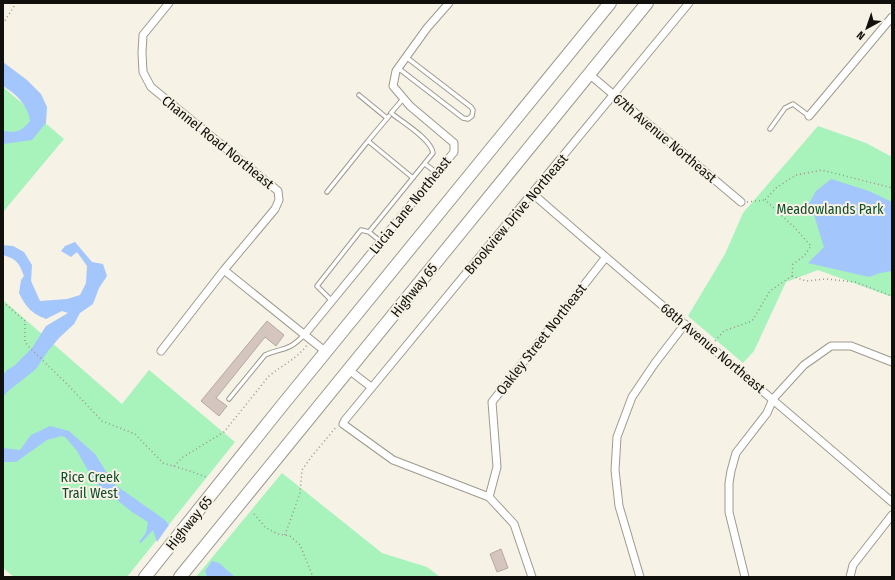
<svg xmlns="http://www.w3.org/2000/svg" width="895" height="580" font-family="'Fira Sans Condensed',sans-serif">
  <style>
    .green { fill: #a8f2bc }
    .water { fill: #a3c6fd }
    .building { fill: #d4c6bf; stroke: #b5a8a1 }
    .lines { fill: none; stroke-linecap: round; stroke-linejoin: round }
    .service-casing { stroke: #9f9a8e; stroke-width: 5.5 }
    .minor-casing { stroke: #9f9a8e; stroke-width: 9 }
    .trunk-casing { stroke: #9f9a8e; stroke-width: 14 }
    .path { stroke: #98958c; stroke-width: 1.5; stroke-dasharray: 1 3; stroke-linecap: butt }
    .service { stroke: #fff; stroke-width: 3.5 }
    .minor { stroke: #fff; stroke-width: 7 }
    .trunk { stroke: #fff; stroke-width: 12 }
    .labels { text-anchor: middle; stroke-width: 4; stroke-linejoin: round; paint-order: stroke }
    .street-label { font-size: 14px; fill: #12100c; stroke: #f6f2e5 }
    .park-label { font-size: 14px; fill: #134b29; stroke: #f6f2e5 }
  </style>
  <rect width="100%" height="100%" fill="#f6f2e5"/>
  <!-- green -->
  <path class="green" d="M3 87 64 139 3 212Z
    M818 126 866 143 892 157V297L818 270 786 282 754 351 743 363 688 316 725 254 743 213Z
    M3 300 122 404 149 370 235 442 127 577H14L3 568Z
    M282 473 382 553 427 567 440 577H196Z"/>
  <!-- water -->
  <path class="water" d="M3 62 27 80 41 94 47 107 46 123 32 140 3 144V131C17 133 21 132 30 121 28 105 16 94 3 86Z
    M831 179 869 191 892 202V271L880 273 869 277 808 263 824 247 814 215 808 205 816 191Z
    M75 242 92 262 103 264 107 276 99 288 93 304 80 313 74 324 59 338 48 351 36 369 7 392 3 397V375L8 369 14 366 32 348 46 326 68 313 62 311 46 319C31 313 26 307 19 293L21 280 24 276C19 262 16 259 3 255V245L13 246 24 252 32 265 31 281 40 301 67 299 80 295 86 283 87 266 77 252 71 257 61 251 65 246Z
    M50 426 69 431 95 454 114 484 165 520 169 525 157 542 153 530 141 543 139 542 146 533 148 522 132 512 98 485 87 469 77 451 66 438 62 436 47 440 16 462H3V448L20 450 31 435Z
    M212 561 219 563 235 577H207L205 571Z"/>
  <!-- building -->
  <path class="building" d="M267 321 284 335 276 346 265 337 216 398 227 406 219 416 201 401Z
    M501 549 508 568 497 572 490 554Z"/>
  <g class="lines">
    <!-- service casing -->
    <g class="service-casing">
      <path id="service" d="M398 68 463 118 468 119 472 116 473 110 471 107 406 57
        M359 95 387 118
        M770 129 785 108 793 104 809 116
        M368 141 389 116
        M425 164 437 173
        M327 192 368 141 413 178
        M369 232 433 153C431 139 402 122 391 113L403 99
        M332 301 317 286 361 230 369 232 380 241
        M229 399 265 355C283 347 288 352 304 335"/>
    </g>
    <!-- minor casing -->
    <g class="minor-casing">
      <path id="minor" d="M589 74 741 202
        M809 116 892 17
        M533 194C652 298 773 399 892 502
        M224 270 326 352
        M304 335 454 152V143L410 106 393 86 396 71 427 28 449 3
        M161 351 224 270 275 209 279 200 278 191 151 87 143 72 142 53 143 35 169 3
        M349 370 371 387
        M489 497 497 467 492 402 606 257
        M532 577 514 524 489 497 393 460 343 424 345 420 689 3
        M640 577 619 506 615 470 617 437 632 397 655 363 685 324
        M745 577 729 512V483L731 471 736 453 767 413 773 399 804 365 831 346H851L892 362
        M850 577 853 565 892 515"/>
    </g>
    <!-- trunk casing -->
    <g class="trunk-casing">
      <path id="trunk" d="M145 577 280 408 610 3
        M180 577 647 3"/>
    </g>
    <!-- path -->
    <path class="path" d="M3 24 16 3
      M747 202 765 200
      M792 276 806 281 826 279 855 282 892 296
      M3 302 25 321V342L29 347 67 384 102 421 135 434 163 463 190 471 206 477
      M715 341 724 331 752 321 770 291 792 276 793 264 804 256 811 246 794 227 765 200 776 188 796 175 822 170 892 188
      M174 466 183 457 224 432 269 376C282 365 297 359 307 345
      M254 514 266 528 278 534 290 536 300 545 313 577
      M285 535 300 493 302 470 312 456 337 426"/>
    <!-- service -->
    <use href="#service" class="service"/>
    <!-- minor -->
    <use href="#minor" class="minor"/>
    <!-- trunk -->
    <use href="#trunk" class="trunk"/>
  </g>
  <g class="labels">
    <!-- street labels -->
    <g class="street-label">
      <text transform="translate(665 138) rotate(40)" y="5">67th Avenue Northeast</text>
      <text transform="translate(218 142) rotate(39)" y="5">Channel Road Northeast</text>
      <text transform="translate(410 205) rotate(-51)" y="5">Lucia Lane Northeast</text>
      <text transform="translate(516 214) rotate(-50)" y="5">Brookview Drive Northeast</text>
      <text transform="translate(414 290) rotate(-51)" y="5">Highway 65</text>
      <text transform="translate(541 339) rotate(-52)" y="5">Oakley Street Northeast</text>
      <text transform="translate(713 348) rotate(40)" y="5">68th Avenue Northeast</text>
      <text transform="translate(189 523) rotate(-51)" y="5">Highway 65</text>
    </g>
    <!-- park labels -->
    <g class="park-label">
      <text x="830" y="214">Meadowlands Park</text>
      <text x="90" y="482">Rice Creek<tspan x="90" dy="16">Trail West</tspan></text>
    </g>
  </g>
  <!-- border -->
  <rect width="895" height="580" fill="none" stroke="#12100c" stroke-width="8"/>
  <!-- north arrow -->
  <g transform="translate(867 28) rotate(220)" stroke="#f6f2e5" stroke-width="3" paint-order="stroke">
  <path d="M0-3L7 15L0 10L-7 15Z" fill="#12100c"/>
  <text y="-6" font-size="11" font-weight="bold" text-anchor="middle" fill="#12100c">N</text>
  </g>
</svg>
